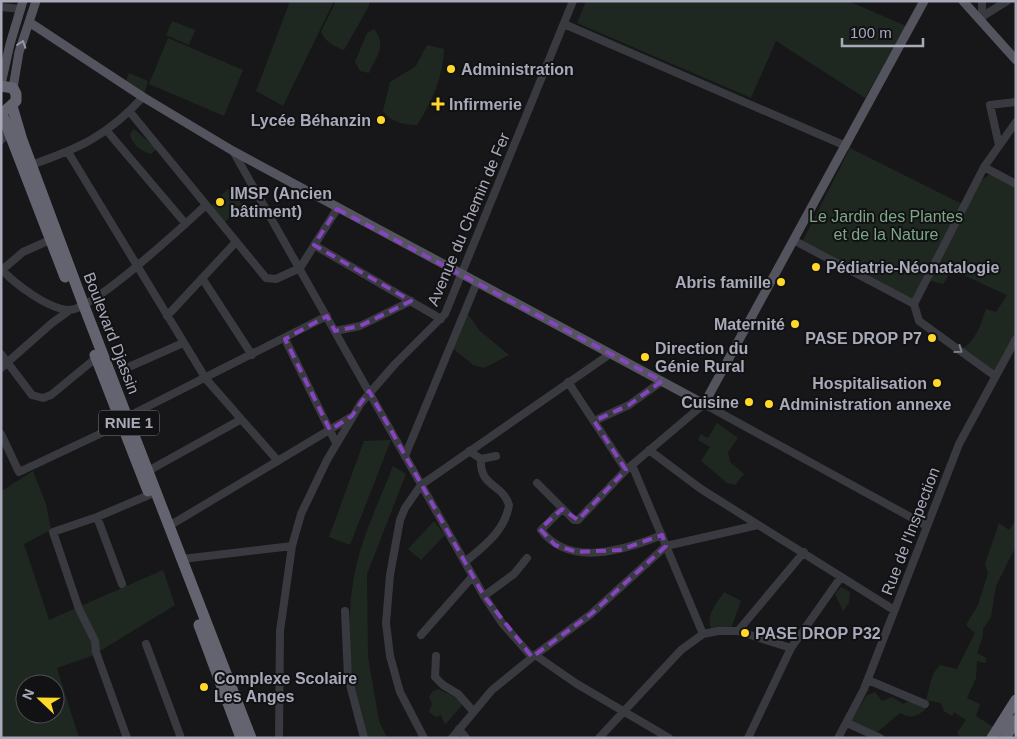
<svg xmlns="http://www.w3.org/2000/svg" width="1017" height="739" font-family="Arial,sans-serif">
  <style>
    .green { fill: #1e2821; fill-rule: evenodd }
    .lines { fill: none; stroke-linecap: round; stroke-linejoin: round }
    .minor { stroke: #393940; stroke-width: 8 }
    .major { stroke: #53545e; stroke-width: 9 }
    .highway { stroke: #636470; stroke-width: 11 }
    .oneway { stroke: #9799a8 }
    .oneway2 { stroke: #7c7d89 }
    .marked { fill: none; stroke: #8445be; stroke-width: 4; stroke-dasharray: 10 6; stroke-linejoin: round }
    .poi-dot { fill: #ffd829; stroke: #121214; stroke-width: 2 }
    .labels { text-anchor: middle; stroke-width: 4; stroke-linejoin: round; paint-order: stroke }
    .shield { fill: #121214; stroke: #7b7c88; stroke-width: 1 }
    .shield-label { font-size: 15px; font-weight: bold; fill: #a8aaba }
    .poi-label { font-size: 16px; font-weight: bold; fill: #a8aaba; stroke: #121214; text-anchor: start }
    .park-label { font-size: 16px; fill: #7da786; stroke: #121214 }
    .street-label { font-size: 16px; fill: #a8aaba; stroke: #121214 }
  </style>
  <rect width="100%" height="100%" fill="#171719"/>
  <!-- green -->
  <path class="green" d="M290 1H334L283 106 256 91Z
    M336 1H369V6L344 50C333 46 326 42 321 32Z
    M586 1H848L906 26 865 98 776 41 751 98 577 23Z
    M172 21 195 30 189 45 166 35Z
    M374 29C387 46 377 55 369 73L360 71 355 62 367 33Z
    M168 38 243 70 224 116 149 84Z
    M427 45 444 49C443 77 432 102 417 125 405 125 390 122 383 111L390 82 416 66Z
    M129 73 148 81 144 94 125 83Z
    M134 129 157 149 151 154C141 151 132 145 130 134Z
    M850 148 962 204 914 300 802 242Z
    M990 174 1016 187V338L995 376 959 350C976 343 980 325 986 309L996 312 1007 295 952 270 943 284 927 280 974 186Z
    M228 189 243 205 224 223 211 206Z
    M465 310 479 330 509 355 484 368 473 365 450 346Z
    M717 423 738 438 728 452 730 462 744 474 735 485 727 483 701 461 710 447 698 440 701 434 708 438Z
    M391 440 350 545 329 537 364 441Z
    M393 466 406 474 367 574 368 657 379 721 387 738H367C349 685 344 621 356 567 364 532 380 499 393 466Z
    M33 471 46 504 51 530 24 544 49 620 163 570 175 605 92 656 57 668 79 738H1V488L3 490ZM25 684H55V714H25Z
    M1016 520V546L996 586 991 617 983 629V636L977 653 986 658V663L977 661 976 678 967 698 980 704 976 716 995 728 989 738H961L957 733 966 720 954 712 952 716 944 711 941 703 926 700 933 674 940 665 957 669 975 633 966 625 978 605 988 573 985 564 999 523 1009 530Z
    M434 521 445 535 421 560 408 549Z
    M841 587 850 592 849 603 843 611 835 594Z
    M724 592 741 601 731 628 712 630C704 616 716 605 724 592Z
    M438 689 455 697 463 704 445 725 441 715 436 717 429 712 432 704 429 697 433 691Z
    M875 692 882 701 892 697 903 704 912 699 925 704V710C915 717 911 719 900 713L874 735 852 725V719L867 695Z"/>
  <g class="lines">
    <!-- minor -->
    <path class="minor" d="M1 7 21 9
      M983 16 1007 1
      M982 19V1
      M564 24 846 146
      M130 112 266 278 276 279 300 268 337 209
      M107 131 185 223
      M1 140 10 132
      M999 145 990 105 1016 102
      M233 151 484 596 502 623 532 657
      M68 152 206 379 278 461
      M31 165C80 148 107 136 143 97
      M984 167 1016 184
      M795 241 914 304
      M314 245 441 319
      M1 269C15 284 48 309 69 310 93 310 184 225 205 206
      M2 270 23 252 50 240
      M202 278 252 355
      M167 316 235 243
      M335 331 360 326 411 301
      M285 339 336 443
      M1 354 32 395 43 398 51 395 96 358
      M1 368 52 323 70 310
      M122 370 183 343
      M995 376 919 321 914 304 984 167 1016 122
      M568 382 626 470
      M127 417 327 316
      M594 421 629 405 662 381
      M1 434 19 472 121 424
      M649 450 701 489 894 610
      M469 451 481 459 496 456
      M405 456 477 282
      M632 465 703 634
      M148 471 240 420
      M537 483 574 520H578L626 470 704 404 925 525
      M562 509 541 530C569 568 625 550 662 535
      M97 517 122 584
      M169 526 351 417
      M182 559 292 546
      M465 562C484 546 505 531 509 505 503 484 479 487 481 459
      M484 596 514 574 527 558
      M345 611 348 677 364 738
      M738 631 804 552
      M421 635 473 576
      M146 644 181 738
      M535 655 577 684 669 738
      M436 656 435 677 443 685 458 694 473 711
      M868 680 925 704
      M847 723 880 738
      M459 729 466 738
      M127 738 96 652 95 641 79 609 53 532 97 517 149 495
      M279 738 280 631 292 546 301 514 327 460 361 403 395 364 445 314 573 1
      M424 738 400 692 390 656 386 623 390 575 400 520 405 508 421 485 610 354
      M452 738 492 690 535 655 591 614 666 546 758 525
      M599 738 681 650 703 634 718 631H738L791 648
      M748 738 791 648 841 577
      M838 738 864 689 959 444 1016 339"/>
    <!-- major -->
    <path class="major" d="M963 1 1016 60
      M29 22 143 97 233 151 704 404 924 1
      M1 84 10 44 23 1
      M13 88 19 52 36 1"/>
    <!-- highway -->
    <path class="highway" d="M1 86 13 88 16 94V101L7 109
      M12 106 22 140 84 306 251 738
      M1 111 65 277
      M95 355 148 491
      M199 625 241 738
      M992 738 1016 700
      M1005 738 1016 720"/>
  </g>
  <!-- one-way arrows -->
  <defs><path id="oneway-chevron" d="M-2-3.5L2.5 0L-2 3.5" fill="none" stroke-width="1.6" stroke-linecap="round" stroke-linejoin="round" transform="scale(1.25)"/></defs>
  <use class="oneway" href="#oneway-chevron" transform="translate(22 44) rotate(-72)"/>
  <use class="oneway2" href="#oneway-chevron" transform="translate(959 350) rotate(36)"/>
  <!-- marked area -->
  <path class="marked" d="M337 209 662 381 629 405 594 421 626 470 578 520 562 509 540 529 555 545 577 552 620 550 662 535 666 546 591 614 532 657 484 596 369 391 352 416 330 430 285 339 327 316 335 331 360 326 411 301 314 245Z"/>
  <!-- markers -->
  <g class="poi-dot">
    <circle cx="451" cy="69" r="5"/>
    <path d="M435.5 96.5h5v5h5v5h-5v5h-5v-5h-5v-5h5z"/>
    <circle cx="381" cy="120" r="5"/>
    <circle cx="220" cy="202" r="5"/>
    <circle cx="816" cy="267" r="5"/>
    <circle cx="781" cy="282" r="5"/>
    <circle cx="795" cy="324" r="5"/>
    <circle cx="932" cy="338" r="5"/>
    <circle cx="645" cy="357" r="5"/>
    <circle cx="937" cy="383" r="5"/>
    <circle cx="749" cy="402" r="5"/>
    <circle cx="769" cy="404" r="5"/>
    <circle cx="745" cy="633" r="5"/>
    <circle cx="204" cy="687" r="5"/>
  </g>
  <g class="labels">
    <!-- shield labels -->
    <rect class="shield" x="99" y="410.5" width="60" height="25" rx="4"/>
    <g class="shield-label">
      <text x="129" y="428">RNIE 1</text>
    </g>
    <!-- poi labels -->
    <g class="poi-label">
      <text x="461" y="75">Administration</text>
      <text x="449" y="110">Infirmerie</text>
      <text x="371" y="126" text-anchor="end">Lycée Béhanzin</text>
      <text x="230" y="199">IMSP (Ancien<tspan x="230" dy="18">bâtiment)</tspan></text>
      <text x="826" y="273">Pédiatrie-Néonatalogie</text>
      <text x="771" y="288" text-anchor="end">Abris famille</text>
      <text x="785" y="330" text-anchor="end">Maternité</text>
      <text x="922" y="344" text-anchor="end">PASE DROP P7</text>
      <text x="655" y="354">Direction du<tspan x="655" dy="18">Génie Rural</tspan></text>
      <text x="927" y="389" text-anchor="end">Hospitalisation</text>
      <text x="739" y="408" text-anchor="end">Cuisine</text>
      <text x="779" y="410">Administration annexe</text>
      <text x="755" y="639">PASE DROP P32</text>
      <text x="214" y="684">Complexe Scolaire<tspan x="214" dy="18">Les Anges</tspan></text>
    </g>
    <!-- park labels -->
    <g class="park-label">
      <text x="886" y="222">Le Jardin des Plantes<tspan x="886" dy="18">et de la Nature</tspan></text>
    </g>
    <!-- street labels -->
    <g class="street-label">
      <text transform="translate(468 219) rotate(-67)" y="6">Avenue du Chemin de Fer</text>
      <text transform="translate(112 333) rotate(69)" y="6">Boulevard Djassin</text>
      <text transform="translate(910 531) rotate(-69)" y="6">Rue de l'Inspection</text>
    </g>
  </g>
  <!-- border -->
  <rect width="1017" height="739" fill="none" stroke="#a8aaba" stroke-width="5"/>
  <!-- north arrow -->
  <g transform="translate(40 699) rotate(292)"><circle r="24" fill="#121214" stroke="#4e4f56"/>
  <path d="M0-4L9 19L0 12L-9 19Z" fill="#ffd829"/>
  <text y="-8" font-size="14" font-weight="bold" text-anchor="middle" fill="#a8aaba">N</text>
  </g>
  <!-- scale -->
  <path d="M842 38v8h81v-8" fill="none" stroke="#a8aaba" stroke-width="2.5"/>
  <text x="850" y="38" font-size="15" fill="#a8aaba" stroke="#121214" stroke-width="4" paint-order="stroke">100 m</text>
</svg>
